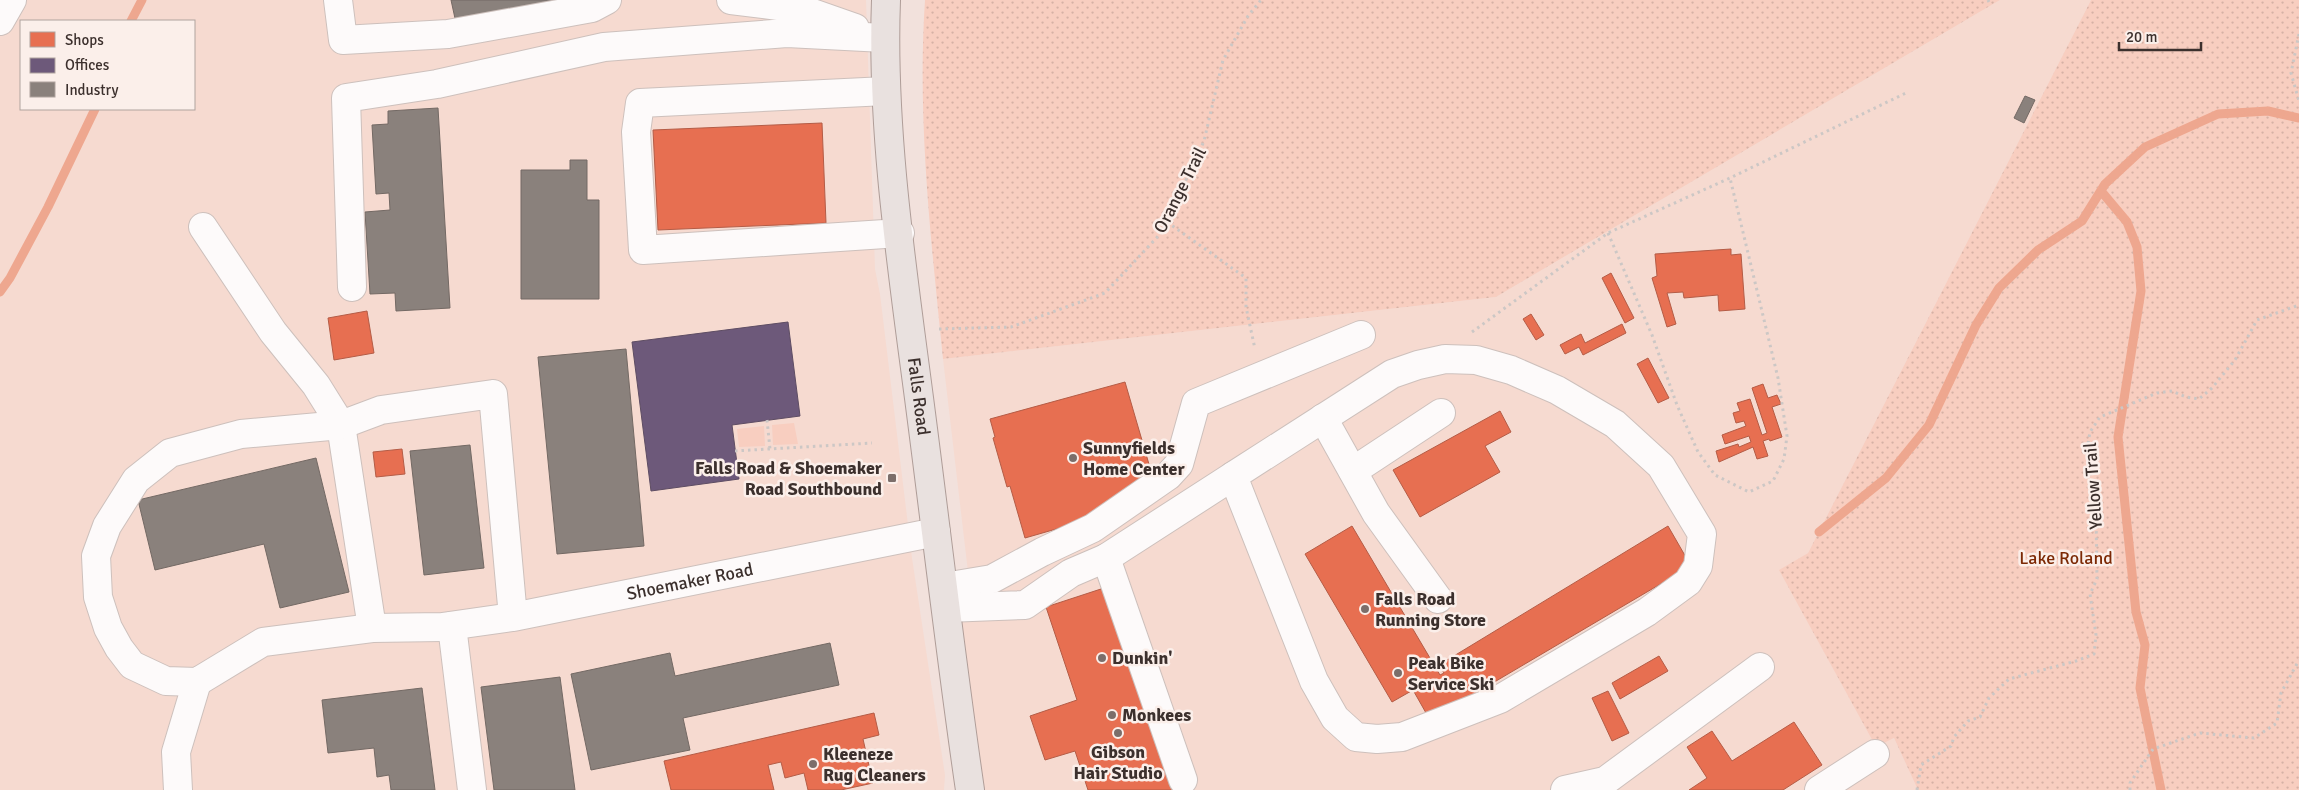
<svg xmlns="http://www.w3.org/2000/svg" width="2299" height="790" font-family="Signika,sans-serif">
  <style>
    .built { fill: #f6dad0; fill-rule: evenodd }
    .park { fill: url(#park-dots) }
    .garden { fill: #f8cec0 }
    .shops { fill: #e76f51; stroke: #b45c46 }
    .offices { fill: #6d597a; stroke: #5e4d63 }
    .industry { fill: #8a817c; stroke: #736964 }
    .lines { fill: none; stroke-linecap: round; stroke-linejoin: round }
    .stream { stroke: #eea78f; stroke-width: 9 }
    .minor-casing { stroke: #cdc0bc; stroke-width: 30 }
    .major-casing { stroke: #af9d98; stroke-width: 30 }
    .path { stroke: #ccc7c5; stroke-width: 3; stroke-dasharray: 2.5 4; stroke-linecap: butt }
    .minor { stroke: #fdfafa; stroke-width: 28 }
    .major { stroke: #e9e1df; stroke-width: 28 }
    .poi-dot { fill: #7c6e6a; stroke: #fbefea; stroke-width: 2 }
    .labels { text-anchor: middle; stroke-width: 5; stroke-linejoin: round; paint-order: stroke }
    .street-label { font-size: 18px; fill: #3c302d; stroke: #fbefea }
    .poi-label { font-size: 18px; font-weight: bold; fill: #3c302d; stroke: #fbefea; text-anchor: start }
    .park-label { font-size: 18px; fill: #7c2905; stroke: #fbefea }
  </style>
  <defs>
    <pattern id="park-dots" width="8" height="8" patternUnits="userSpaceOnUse" patternTransform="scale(1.25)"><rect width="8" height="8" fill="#f8cec0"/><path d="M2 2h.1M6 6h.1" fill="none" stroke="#d6b1a5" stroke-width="1.8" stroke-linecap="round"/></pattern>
  </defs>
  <rect width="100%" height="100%" fill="#f2e1dc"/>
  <!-- built -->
  <path class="built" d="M0 0H866L875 269 880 294 912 558 945 775 944 790H0ZM21 21H194V109H21Z
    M2000 0H2091L1808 553 1780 570 1876 747 1894 738 1918 790H969L949 615 972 606 943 359 1496 297Z"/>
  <!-- park -->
  <path class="park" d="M925 0H2000L1496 297 943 359C931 240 917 120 925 0Z
    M2091 0H2299V790H1918L1894 738 1876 747 1779 570 1808 553Z"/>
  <!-- garden -->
  <path class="garden" d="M794 423 798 444 773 445 772 425Z
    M764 426 765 446 739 447 737 429Z"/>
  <!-- shops -->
  <path class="shops" d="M822 123 826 223 658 230 653 130Z
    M1731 249V255L1741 254 1745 309 1719 311 1718 295 1684 298 1683 292 1667 293 1676 324 1667 327 1652 278 1657 276 1655 254Z
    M1611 273 1634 318 1625 323 1602 278Z
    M367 311 374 353 334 360 328 318Z
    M1531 314 1544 335 1536 340 1523 319Z
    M1622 324 1626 333 1583 355 1579 347 1565 354 1560 345 1581 334 1585 343Z
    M1648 358 1669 398 1658 403 1637 364Z
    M1125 382 1153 478 1084 521 1025 538 1010 486 1007 487 993 438 995 437 990 419Z
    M1763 384 1768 398 1777 395 1781 404 1772 407 1782 437 1770 441 1769 439 1763 441 1768 456 1757 459 1753 447 1719 462 1716 451 1738 444 1739 447 1751 442 1749 436 1725 444 1722 435 1746 426 1744 421 1736 423 1733 413 1740 411 1737 403 1750 399 1762 435 1767 433 1752 388Z
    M1500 411 1511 432 1485 446 1500 472 1420 517 1393 470Z
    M402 449 405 474 376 477 373 452Z
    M1352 526 1440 675 1444 673 1439 665 1668 526 1691 566 1430 720 1413 690 1392 702 1305 554Z
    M1107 587 1174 790H1088L1075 751 1045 760 1030 716 1077 700 1046 607Z
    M1659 656 1668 671 1620 699 1612 683Z
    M1608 691 1629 733 1612 741 1592 698Z
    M874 713 879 735 863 739 873 783 841 790H808L804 773 785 778 781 762 768 765 774 790H671L664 761Z
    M1794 722 1822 765 1783 790H1689L1707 778 1687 747 1712 731 1732 761Z"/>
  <!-- offices -->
  <path class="offices" d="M788 322 800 416 732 425 739 479 651 491 632 342Z"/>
  <!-- industry -->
  <path class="industry" d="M451 0H565L456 23Z
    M2025 96 2035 100 2024 123 2014 118Z
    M438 108 450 308 396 311 395 293 370 294 365 212 390 210 389 193 376 194 372 125 388 124V111Z
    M570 160H587V200H599V299H521V170H570Z
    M626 349 644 546 557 554 538 357Z
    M470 445 484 568 424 575 410 451Z
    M316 458 349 592 280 608 264 544 155 570 138 500Z
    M830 643 839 685 683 718 690 750 591 770 571 674 670 653 675 676Z
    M560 677 575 790H494L481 687Z
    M422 688 435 790H391L389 775 377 777 374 748 328 753 322 700Z"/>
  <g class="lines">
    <!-- stream -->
    <path class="stream" d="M131 21 142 0
      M2101 191 2127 222 2137 247 2141 291 2118 437 2136 612 2145 645 2140 688 2161 790
      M0 292 10 278 48 207 95 109
      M1819 532 1886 478 1929 425 1976 325 1999 288 2038 250 2082 221 2105 184 2145 147 2218 114 2268 111 2299 118"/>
    <!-- minor casing -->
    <g class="minor-casing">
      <g id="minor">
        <path d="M338 0 343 40 448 34 592 8 607 0"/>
        <path d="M731 0 801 9 855 28"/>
        <path d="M0 21 12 0"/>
        <path d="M886 91 640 103 636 132 643 250 900 233"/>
        <path d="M203 227 273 332 316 385 341 425 372 628"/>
        <path d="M352 287 346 98 437 84 604 47 787 33 884 38"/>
        <path d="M1445 359 1476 360 1511 370 1557 390 1615 424 1661 466 1702 534 1698 566 1688 582 1647 612 1500 699 1402 737 1377 739 1356 737 1335 718 1314 681 1233 476 1392 374 1418 365Z"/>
        <path d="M1323 418 1376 513 1438 599"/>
        <path d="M1353 471 1441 413"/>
        <path d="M1106 558 1183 780"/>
        <path d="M944 587 992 579 1042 552 1093 528 1168 476 1179 464 1196 403 1361 335"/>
        <path d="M946 608 1025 605 1071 573 1106 558 1233 476"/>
        <path id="s1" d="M513 617 493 394 381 410 341 425 241 434 170 453 136 480 107 526 96 556 98 597 108 628 119 648 132 665 166 681 197 682 263 642 372 628 442 627 513 617 936 532"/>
        <path d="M452 626 472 790"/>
        <path d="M178 790 176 752 197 682"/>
        <path d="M1565 790 1605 781 1760 667"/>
        <path d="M1819 790 1875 754"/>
      </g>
    </g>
    <!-- major casing -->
    <g class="major-casing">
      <g id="major">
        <path id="s2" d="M886 0C881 130 902 268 919 398 936 528 951 660 970 790"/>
      </g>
    </g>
    <!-- path -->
    <path class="path" d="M1988 0 1989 2
      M2299 34 2291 73 2299 101
      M1167 222 1246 278V307L1255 349
      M1608 233 1652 335 1677 405 1698 452 1715 475 1749 492 1773 481 1784 459 1787 436 1778 378 1730 178
      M939 329 1011 327 1105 293 1162 232 1204 141 1223 60 1248 16 1261 0
      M1472 332 1608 233 1730 178 1908 92
      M767 420 770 449
      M735 451 872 443
      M1917 790 1921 765 1951 746 1954 737 1968 721 1980 717 1989 698 2009 679 2076 661 2094 654 2096 635 2090 594 2097 579 2096 514 2087 450 2090 432 2100 417 2157 393 2172 391 2186 397 2199 399 2212 388 2235 360 2257 320 2299 305
      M2130 790V783L2153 749 2200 733 2254 738 2277 723 2281 693 2299 660"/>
    <!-- minor -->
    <use href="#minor" class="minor"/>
    <!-- major -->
    <use href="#major" class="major"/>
  </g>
  <!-- markers -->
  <g class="poi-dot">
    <circle cx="1073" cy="458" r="5"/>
    <rect x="887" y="473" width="10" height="10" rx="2.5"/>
    <circle cx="1365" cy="609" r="5"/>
    <circle cx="1102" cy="658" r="5"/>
    <circle cx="1398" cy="673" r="5"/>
    <circle cx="1112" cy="715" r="5"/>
    <circle cx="1118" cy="733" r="5"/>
    <circle cx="813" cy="764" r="5"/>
  </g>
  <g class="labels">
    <!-- street labels -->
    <g class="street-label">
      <text transform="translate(1180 190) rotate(-63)" y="6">Orange Trail</text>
      <text dy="6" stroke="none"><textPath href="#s2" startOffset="398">Falls Road</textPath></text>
      <text transform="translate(2093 486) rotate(-94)" y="6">Yellow Trail</text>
      <text dy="6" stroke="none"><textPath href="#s1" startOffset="1379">Shoemaker Road</textPath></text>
    </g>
    <!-- poi labels -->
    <g class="poi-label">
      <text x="1083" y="454">Sunnyfields<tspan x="1083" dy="21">Home Center</tspan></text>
      <text x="882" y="474" text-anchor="end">Falls Road &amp; Shoemaker<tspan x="882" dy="21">Road Southbound</tspan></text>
      <text x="1375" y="605">Falls Road<tspan x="1375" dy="21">Running Store</tspan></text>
      <text x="1112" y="664">Dunkin'</text>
      <text x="1408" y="669">Peak Bike<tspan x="1408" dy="21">Service Ski</tspan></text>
      <text x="1122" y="721">Monkees</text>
      <text x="1118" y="758" text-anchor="middle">Gibson<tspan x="1118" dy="21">Hair Studio</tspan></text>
      <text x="823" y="760">Kleeneze<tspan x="823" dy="21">Rug Cleaners</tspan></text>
    </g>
    <!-- park labels -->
    <g class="park-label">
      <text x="2066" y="564">Lake Roland</text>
    </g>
  </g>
  <!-- legend -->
  <rect x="20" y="20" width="175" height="90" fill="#fbefea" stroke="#afa39e"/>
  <rect x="30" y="32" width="25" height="15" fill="#e76f51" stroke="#afa39e"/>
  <text x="65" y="45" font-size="15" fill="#3c302d">Shops</text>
  <rect x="30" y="58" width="25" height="15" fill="#6d597a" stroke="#afa39e"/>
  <text x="65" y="70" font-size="15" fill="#3c302d">Offices</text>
  <rect x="30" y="82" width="25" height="15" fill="#8a817c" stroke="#afa39e"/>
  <text x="65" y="95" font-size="15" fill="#3c302d">Industry</text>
  <!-- scale -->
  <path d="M2119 42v8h82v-8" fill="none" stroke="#3c302d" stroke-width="2.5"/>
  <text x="2126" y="42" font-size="15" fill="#3c302d" stroke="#fbefea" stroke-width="4" paint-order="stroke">20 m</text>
</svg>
